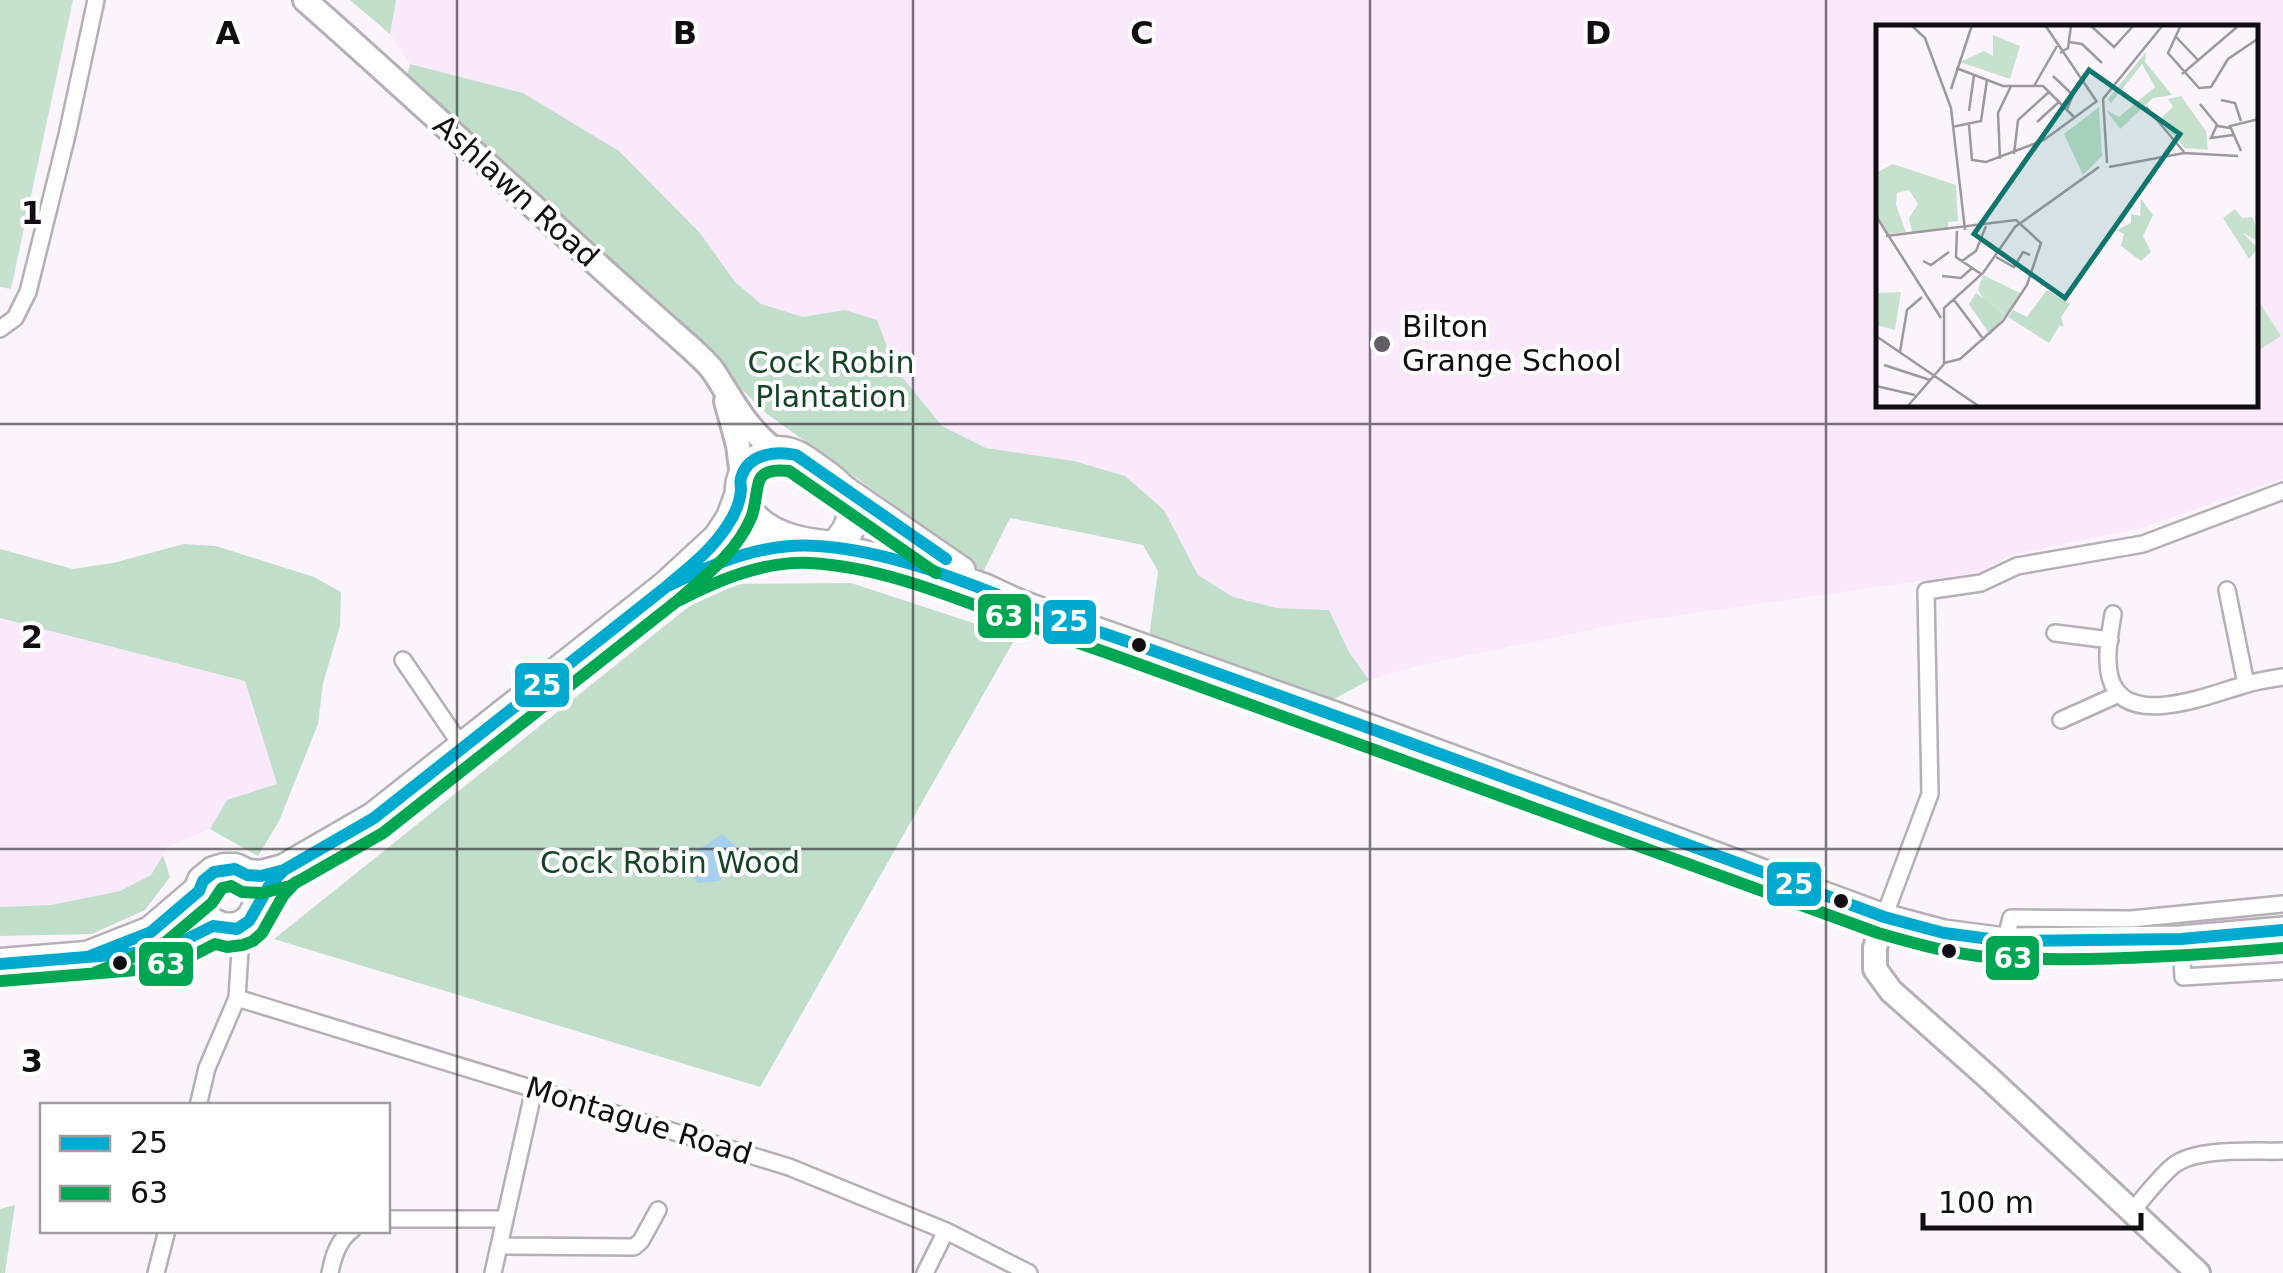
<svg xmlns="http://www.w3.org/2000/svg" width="2283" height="1273" font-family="'DejaVu Sans',sans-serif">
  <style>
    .built { fill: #f9e9fb; fill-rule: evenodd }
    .green { fill: #c6e2ce }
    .forest { fill: #c1deca }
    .water { fill: #a6d0ee }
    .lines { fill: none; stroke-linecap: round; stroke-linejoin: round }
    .street-casing { stroke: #b5afb6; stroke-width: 20 }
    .secondary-casing { stroke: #b5afb6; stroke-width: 28 }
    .primary-casing { stroke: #b5afb6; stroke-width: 30 }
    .highway-casing { stroke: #b5afb6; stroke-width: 35 }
    .street { stroke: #fefefe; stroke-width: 15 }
    .secondary { stroke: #fefefe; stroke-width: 22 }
    .primary { stroke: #fefefe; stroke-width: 25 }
    .highway { stroke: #fefefe; stroke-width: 30 }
    .bus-1-casing { stroke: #fff; stroke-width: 20 }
    .bus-2-casing { stroke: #fff; stroke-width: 20 }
    .bus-1 { stroke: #00a9ce; stroke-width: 12 }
    .bus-2 { stroke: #00a651; stroke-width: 12 }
    .grid { fill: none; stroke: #120c13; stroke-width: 2.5; stroke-opacity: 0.55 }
    .poi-dot { fill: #645e64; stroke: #fff; stroke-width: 4 }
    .bus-dot { fill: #120c13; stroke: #fff; stroke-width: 4 }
    .labels { text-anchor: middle; stroke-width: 8; stroke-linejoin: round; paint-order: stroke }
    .street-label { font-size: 30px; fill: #120c13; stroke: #fff }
    .poi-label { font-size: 30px; fill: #120c13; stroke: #fff; text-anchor: start }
    .park-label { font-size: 30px; fill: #174327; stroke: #fff }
    .inset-road { fill: none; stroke: #9e989e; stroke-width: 2.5 }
    .view { fill: #0f766e; fill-opacity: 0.15; stroke: #0f766e; stroke-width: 5 }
    .inset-edge { fill: none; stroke: #120c13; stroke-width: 5 }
    .grid-label { font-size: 32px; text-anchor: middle; font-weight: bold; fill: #120c13; stroke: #fff; stroke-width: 8; stroke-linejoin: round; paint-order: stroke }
    .line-badge { stroke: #fff; stroke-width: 4 }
    .badge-label { font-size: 28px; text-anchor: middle; font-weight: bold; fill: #fff }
  </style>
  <rect width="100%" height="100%" fill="#fbf5fb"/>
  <!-- built -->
  <path class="built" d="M396 0H2283V479L2141 528 2011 555 1982 572 1618 624 1417 666 1369 680 1349 652 1329 610 1277 608 1232 597 1198 575 1164 510 1074 461 986 448 942 426 895 368 877 320 845 310 803 318 761 304 735 282 700 233 523 93 410 64 390 34ZM1878 28H2256V405H1878Z
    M0 618 245 681 277 785 227 800 210 829 166 848 151 875 120 891 51 905 0 907Z"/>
  <!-- green -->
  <path class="green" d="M0 0H73L11 289 0 287Z
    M2256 297 2281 336 2256 352Z"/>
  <!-- forest -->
  <path class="forest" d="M350 0H396L390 34Z
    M410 64 523 93 619 151 700 233 735 282 761 304 803 317 845 310 877 320 895 368 942 426 986 448 1074 461 1125 476 1164 510 1198 575 1233 597 1277 608 1329 610 1349 652 1369 680 1327 703 1149 637 1158 571 1143 545 1010 518 983 572 943 540 767 414 578 231 478 148 406 79Z
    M184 544 216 546 314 577 341 592 340 626 323 683 318 724 279 821 258 856 210 829 227 800 277 784 245 681 0 618V549L73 569 113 563Z
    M851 583 1016 637 760 1087 274 939 717 584Z
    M163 855 170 877 145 910 92 934 0 936V907L51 905 120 891 151 875Z
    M15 1205 5 1273H0V1209Z"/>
  <!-- water -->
  <path class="water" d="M722 834 741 851 719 881 698 883 681 862Z"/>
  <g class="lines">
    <!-- street casing -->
    <g class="street-casing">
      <path id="street" d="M0 329 15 318 28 292 67 135 96 0
        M2227 590 2246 684
        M2113 614C2110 634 2105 657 2110 677 2124 731 2211 694 2244 685 2257 681 2270 679 2283 677
        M2055 633 2110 640
        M403 660 463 748
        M2061 720 2119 694
        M1884 917 1930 794 1926 591 1981 583 2017 566 2143 544 2283 491
        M2181 939 2183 977 2283 971
        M2005 941 2011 918 2131 919 2283 904
        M237 998 789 1167 946 1231 1029 1273
        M198 1106 207 1068 237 998 240 951 246 924
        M2131 1212C2145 1197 2158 1178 2174 1165 2198 1147 2254 1152 2283 1151
        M388 1219H504
        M499 1246 634 1247 641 1241 658 1210
        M156 1273 167 1230
        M330 1273C333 1257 338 1240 352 1230
        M493 1273 534 1089
        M925 1273 946 1231"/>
    </g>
    <!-- secondary casing -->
    <g class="secondary-casing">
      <path id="secondary" d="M305 0C435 115 561 234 692 349 699 356 708 363 714 372 732 400 749 433 778 452
        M726 401 738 445 742 476
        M1884 917 1875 948V969L1891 991 1990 1079 2198 1273"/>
    </g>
    <!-- primary casing -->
    <g class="primary-casing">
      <path id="primary" d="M839 485 962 570
        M834 547 927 567 985 587 1022 604 1338 716 1884 917 1944 933 2005 941 2181 939 2283 930"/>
    </g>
    <!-- highway casing -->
    <g class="highway-casing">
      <path id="highway" d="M778 452C795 452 806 462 820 472 851 493 867 516 834 547 812 545 791 542 772 532 730 510 729 464 778 452Z
        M690 575C725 557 761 548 799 545
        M202 915C218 933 245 935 256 911 260 903 261 896 267 889 271 882 278 876 284 870
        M90 956 151 932 199 891 203 881 214 872 224 869H235L247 875 261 876 284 870 374 818 666 587 719 538 732 518 741 493
        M0 964 136 953 177 944 213 926"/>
    </g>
    <!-- street -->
    <use href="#street" class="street"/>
    <!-- secondary -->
    <use href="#secondary" class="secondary"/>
    <!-- primary -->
    <use href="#primary" class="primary"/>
    <!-- highway -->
    <use href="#highway" class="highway"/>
    <!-- bus-1 casing -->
    <g class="bus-1-casing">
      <path id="bus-1" d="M666 587C714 563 763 542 818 546 888 551 956 578 1021 604 1066 621 1112 636 1157 652 1400 738 1642 828 1884 917L1944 933 2005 941 2181 939 2283 930
        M90 956 151 932 199 891 203 881 214 872 235 869 247 875 261 876 284 870 374 818 666 587C688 568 711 551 727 526 734 516 740 503 741 490 741 483 739 482 742 475 750 453 777 451 796 455L946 559
        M0 964 136 953 177 944 213 926 237 929 249 921 269 886 284 870"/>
    </g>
    <!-- bus-2 casing -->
    <g class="bus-2-casing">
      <path id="bus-2" d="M674 603C716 581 761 561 810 563 883 567 952 597 1020 622 1060 637 1100 650 1141 665 1387 752 1632 843 1878 933 1920 945 1962 957 2006 958 2098 962 2192 956 2283 948
        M96 972 161 946 212 903 222 888 231 886 242 892 262 893 290 886 383 833 677 601C705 576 736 553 751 518 756 507 756 486 760 479 765 469 780 470 789 471L936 573
        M1 981 137 970 182 961 215 944 227 947 243 945 253 941 262 933 283 896 296 882"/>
    </g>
    <!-- bus-1 -->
    <use href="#bus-1" class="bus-1"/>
    <!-- bus-2 -->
    <use href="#bus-2" class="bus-2"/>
  </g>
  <!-- grid -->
  <path class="grid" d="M457 0V1273M913 0V1273M1370 0V1273M1826 0V1273M0 424H2283M0 849H2283"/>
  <!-- markers -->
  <circle class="poi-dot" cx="1382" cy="344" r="10"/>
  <g class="bus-dot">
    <circle cx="1139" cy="645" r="9"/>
    <circle cx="1841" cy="901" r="9"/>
    <circle cx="1949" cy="951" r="9"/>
    <circle cx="120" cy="963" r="9"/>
  </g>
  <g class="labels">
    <!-- street labels -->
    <g class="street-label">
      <text transform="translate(516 191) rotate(42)" y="10">Ashlawn Road</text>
      <text transform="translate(639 1121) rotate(17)" y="10">Montague Road</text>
    </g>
    <!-- poi labels -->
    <g class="poi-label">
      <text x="1402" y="337">Bilton<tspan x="1402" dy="34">Grange School</tspan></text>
    </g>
    <!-- park labels -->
    <g class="park-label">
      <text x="831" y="373">Cock Robin<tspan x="831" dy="34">Plantation</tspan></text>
      <text x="670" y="873">Cock Robin Wood</text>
    </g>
  </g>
  <!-- overview -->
  <g transform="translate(1876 25)">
    <rect width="382" height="382" fill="#fbf5fb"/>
    <path d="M117 10 144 21 134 54 84 37 108 26 117 31ZM305 71 330 106 332 125 309 123 283 95 297 82 292 74ZM17 139 80 160 82 196 72 197V205L36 207 33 193 42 179 33 165 21 168 20 180 30 207 11 209 0 188V148ZM359 184 366 193 376 192 382 206V216L367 208 382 223 373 234 347 193ZM107 250 144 268 131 291 107 274 102 264ZM25 267 19 305 0 300 2 268Z" fill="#c6e2ce"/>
    <path d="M270 27 269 37 296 70 277 73 244 104 230 85 243 92 279 62 266 39 235 78 232 74ZM223 82 226 131 207 150 188 109ZM265 174 277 190 267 211 275 227 265 236 245 221 248 209 241 205 255 198V189L264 191ZM171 265 194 279 185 292 188 302 184 300 173 318 132 292 137 285 151 292ZM100 268 129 290 114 310 93 279Z" fill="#c1deca"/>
    <path class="inset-road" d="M35 0 49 13 75 83 89 205M169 0 221 77M214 0 238 22 258 0M305 0 292 28 323 63 335 62 352 34 383 13M300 12 322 35M193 17 206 19 226 38M184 28 192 23 195 1M80 43 127 61H167L199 93M306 49 361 2M177 51 197 70 191 84M158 61 181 21M75 64 96 0M345 75 359 78 365 96M324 79 342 101 354 103M270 82 308 127M93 86 98 50M161 97 184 76M93 100 96 135 110 137 168 115 221 76M341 100 335 113 357 110M76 102 105 96 111 55M365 126 354 101 383 94M138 129 142 95 174 66M124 134 122 88 135 61M231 138 227 74 287 0M233 142 308 128 362 131M0 191 65 293M81 206 80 232 105 249M10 211 140 195 165 218 151 260 127 296 84 334 68 338M120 232 138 242 147 227 154 230M47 236 55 240 73 227M86 236 100 226 110 201M66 251 85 253 96 243M78 275 108 315M0 311 104 382M24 327 31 285 46 272M8 340 54 355M0 361 39 370M31 382 68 339V283L107 248 139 202 223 142"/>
    <path class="view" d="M213 45 304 109 189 273 98 209Z"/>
    <rect width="382" height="382" class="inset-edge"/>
  </g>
  <g class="grid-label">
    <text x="228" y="44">A</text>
    <text x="685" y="44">B</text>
    <text x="1142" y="44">C</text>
    <text x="1598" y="44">D</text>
    <text x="32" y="224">1</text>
    <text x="32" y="648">2</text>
    <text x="32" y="1072">3</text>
  </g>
  <g class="line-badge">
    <rect x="976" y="592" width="57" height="48" rx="10" fill="#00a651"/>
    <rect x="1041" y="598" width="57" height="48" rx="10" fill="#00a9ce"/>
    <rect x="513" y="661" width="58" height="48" rx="10" fill="#00a9ce"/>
    <rect x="1765" y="860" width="58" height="48" rx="10" fill="#00a9ce"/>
    <rect x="1984" y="934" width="57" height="48" rx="10" fill="#00a651"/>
    <rect x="137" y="940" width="58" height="48" rx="10" fill="#00a651"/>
  </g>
  <g class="badge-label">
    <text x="1004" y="626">63</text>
    <text x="1069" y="631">25</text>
    <text x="542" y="695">25</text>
    <text x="1794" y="894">25</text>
    <text x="2013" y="968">63</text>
    <text x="166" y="974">63</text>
  </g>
  <!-- legend -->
  <rect x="40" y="1103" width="350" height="130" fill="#ffffff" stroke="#a09ea1" stroke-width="2.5"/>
  <rect x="60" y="1136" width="50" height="15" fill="#00a9ce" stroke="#a09ea1" stroke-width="2.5"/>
  <text x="130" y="1153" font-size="30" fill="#120c13">25</text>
  <rect x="60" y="1186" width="50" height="15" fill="#00a651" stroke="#a09ea1" stroke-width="2.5"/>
  <text x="130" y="1203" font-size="30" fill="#120c13">63</text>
  <!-- scale -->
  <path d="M1923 1213v15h218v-15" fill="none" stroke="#120c13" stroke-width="5"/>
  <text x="1938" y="1213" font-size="30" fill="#120c13" stroke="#ffffff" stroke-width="8" paint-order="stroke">100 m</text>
</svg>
